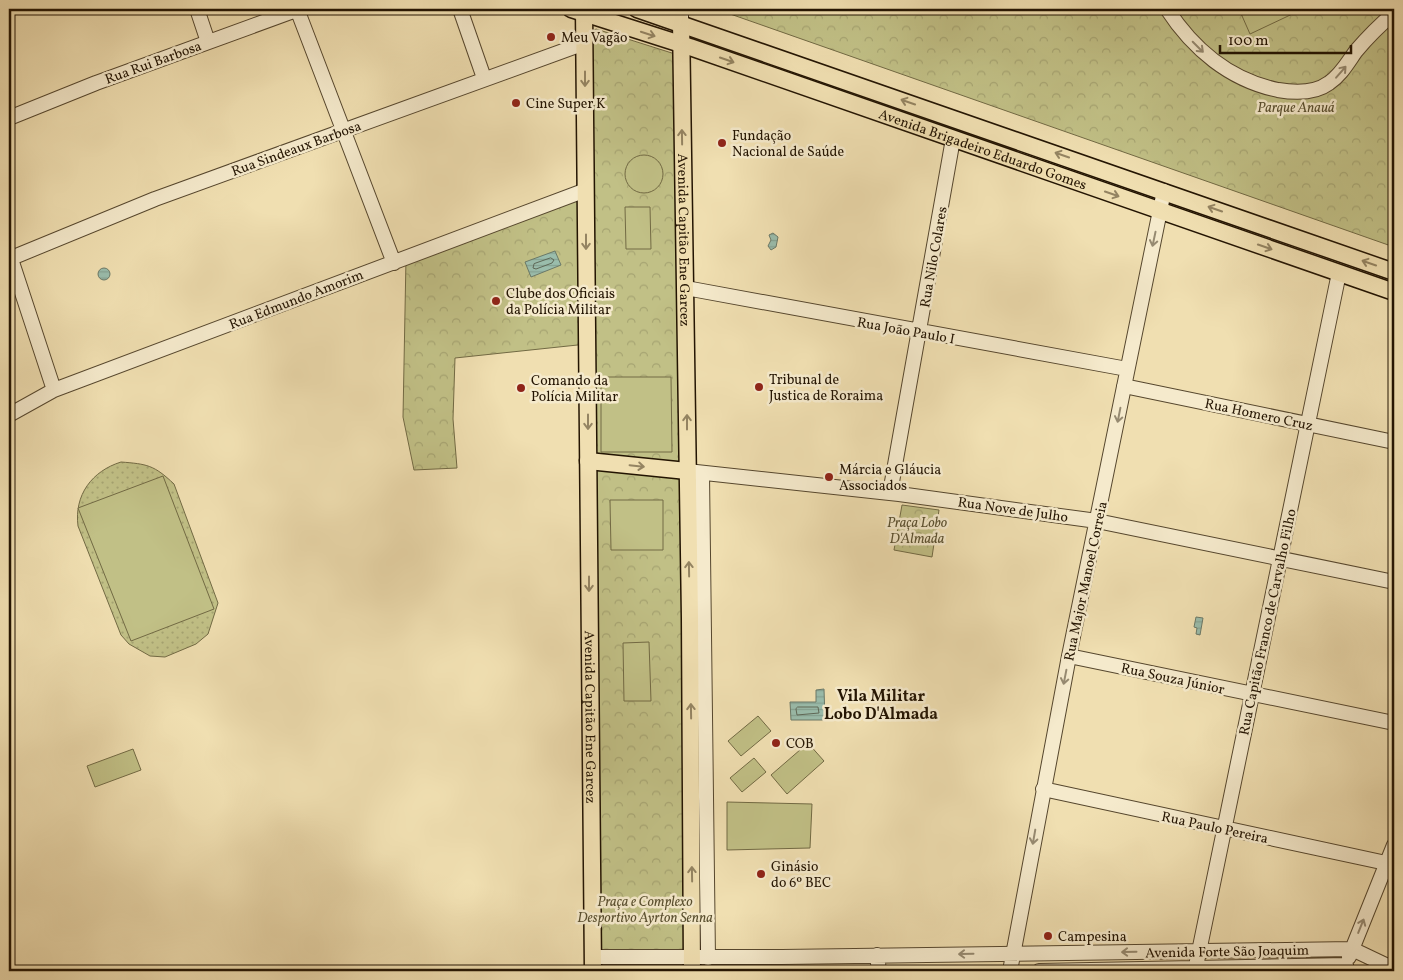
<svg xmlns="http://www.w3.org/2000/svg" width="1403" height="980" font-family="Vollkorn,serif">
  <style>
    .grass { fill: url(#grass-dots); stroke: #726a44 }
    .forest { fill: url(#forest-crowns); stroke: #726a44 }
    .pitch { fill: #c1c086; stroke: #726a44 }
    .water { fill: url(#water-rules); stroke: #6a7968 }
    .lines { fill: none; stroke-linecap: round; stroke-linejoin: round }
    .shore { stroke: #5e6857; stroke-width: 1 }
    .minor-casing { stroke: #56472e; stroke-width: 16 }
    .major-casing { stroke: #231402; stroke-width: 19 }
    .minor { stroke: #f5eacc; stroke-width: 14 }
    .major { stroke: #f0dfb1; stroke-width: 16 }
    .oneway { stroke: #948462 }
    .oneway2 { stroke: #968a71 }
    .poi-dot { fill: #8f2418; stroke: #f5eacc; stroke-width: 2 }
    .labels { text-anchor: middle; stroke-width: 5; stroke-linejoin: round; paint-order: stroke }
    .poi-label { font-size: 14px; fill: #231402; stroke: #f5eacc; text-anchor: start }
    .street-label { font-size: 14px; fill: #231402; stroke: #f5eacc }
    .park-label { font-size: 14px; font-style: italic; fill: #5a5030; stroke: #f5eacc }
    .quarter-label { font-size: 16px; font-weight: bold; fill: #231402; stroke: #f5eacc }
  </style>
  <defs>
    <pattern id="grass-dots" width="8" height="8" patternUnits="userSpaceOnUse" patternTransform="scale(1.25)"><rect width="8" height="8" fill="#c1c086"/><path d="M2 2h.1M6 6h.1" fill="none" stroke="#a6a472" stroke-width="1.8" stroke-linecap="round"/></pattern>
    <pattern id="forest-crowns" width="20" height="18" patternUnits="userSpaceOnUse" patternTransform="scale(1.25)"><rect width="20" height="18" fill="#c1c086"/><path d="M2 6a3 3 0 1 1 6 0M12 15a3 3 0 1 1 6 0" fill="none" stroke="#a6a472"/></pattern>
    <pattern id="water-rules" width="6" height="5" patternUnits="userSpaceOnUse" patternTransform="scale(1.25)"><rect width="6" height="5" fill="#9abdac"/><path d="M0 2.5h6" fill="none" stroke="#84a292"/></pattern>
  </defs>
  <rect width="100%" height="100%" fill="#f0dfb1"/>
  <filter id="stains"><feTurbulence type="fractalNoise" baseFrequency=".004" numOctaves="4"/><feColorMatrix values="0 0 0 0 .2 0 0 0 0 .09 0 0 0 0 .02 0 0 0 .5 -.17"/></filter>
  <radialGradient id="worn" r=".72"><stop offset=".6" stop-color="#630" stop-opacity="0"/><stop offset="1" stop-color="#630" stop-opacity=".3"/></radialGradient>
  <!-- grass -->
  <path class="grass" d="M121 462C147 464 154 465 174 484L218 603 208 634 196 644 165 657 150 656 129 644 121 635 78 526C74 495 92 471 121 462Z"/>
  <!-- forest -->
  <path class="forest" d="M716 9H1394V247Z
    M596 29 675 54 693 958 593 957C598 649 597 341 589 33Z
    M586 190 587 344 455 358 453 419 457 468 414 470 403 417 406 258Z
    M902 505 939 510 932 557 894 550Z"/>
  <!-- pitch -->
  <path class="pitch" d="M1239 9H1303L1250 34Z
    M625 174a19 19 0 1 1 38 0a19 19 0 1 1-38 0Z
    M625 207H650L651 249H626Z
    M601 377H671L672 452H601Z
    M163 476 214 609 131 641 78 508Z
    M610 500H663V550H611Z
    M649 642 651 701H624L623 643Z
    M758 716 771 731 741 756 728 741Z
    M808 743 824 761 787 794 771 775Z
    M133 749 141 770 95 787 87 766Z
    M754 758 766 772 742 792 730 778Z
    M727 802 812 804 810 848 727 850Z"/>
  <!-- water -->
  <path class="water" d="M773 233 778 237 776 247 771 250 768 246 771 240 769 235Z
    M555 251 561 265 531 277 525 262Z
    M98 274a6 6 0 1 1 12 0a6 6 0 1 1-12 0Z
    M1196 617 1203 618 1200 635 1196 634 1197 628 1194 627Z
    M824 689 825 720H791L790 702H816V690Z"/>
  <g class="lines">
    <!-- shore -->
    <path class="shore" d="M551 258 554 260 552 263 536 269 533 268 534 264Z
      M798 707H818L819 713 797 715 796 709Z"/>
    <!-- minor casing -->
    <g class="minor-casing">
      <path id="minor" d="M197 9 208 42
        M297 9 394 263
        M460 9 484 78
        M681 9V22
        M1167 9C1193 49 1230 80 1278 90 1295 93 1314 94 1329 83 1341 75 1348 62 1356 51 1367 38 1381 24 1394 13
        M9 118 96 83 299 9
        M9 253 54 390
        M9 259 155 199 585 43
        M686 288 1127 369
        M1124 386 1394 442
        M9 415 54 390 586 190
        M687 471 899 494 1097 521 1394 582
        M702 474 708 958
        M890 493 953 139
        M1069 656 1394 723
        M1043 789 1386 863
        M877 955 879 971
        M593 957H782L1352 949 1394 969
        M1349 957 1394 845
        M1010 971 1069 656 1164 191
        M1039 971 1346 965
        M1195 971 1339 273"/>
    </g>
    <!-- major casing -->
    <g class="major-casing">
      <g id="major">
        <path id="s1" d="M571 9 690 47 1394 292"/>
        <path id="s2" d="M584 9 593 971"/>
        <path d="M637 9 1394 272"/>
        <path id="s3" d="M681 22 690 618 692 971"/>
        <path d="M588 461 687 471"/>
      </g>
    </g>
    <!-- minor -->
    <use href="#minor" class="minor"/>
    <!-- major -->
    <use href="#major" class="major"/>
  </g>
  <!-- one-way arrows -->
  <defs><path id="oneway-shaft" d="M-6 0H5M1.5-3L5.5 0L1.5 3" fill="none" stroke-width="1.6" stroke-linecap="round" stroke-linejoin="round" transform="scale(1.25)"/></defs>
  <g class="oneway">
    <use href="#oneway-shaft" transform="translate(648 34) rotate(18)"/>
    <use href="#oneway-shaft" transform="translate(727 60) rotate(19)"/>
    <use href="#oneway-shaft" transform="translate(585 79) rotate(90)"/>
    <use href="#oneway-shaft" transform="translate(908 102) rotate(-161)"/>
    <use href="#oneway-shaft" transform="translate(682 137) rotate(-91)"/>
    <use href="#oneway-shaft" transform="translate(1062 155) rotate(-161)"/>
    <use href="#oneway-shaft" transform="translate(1112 194) rotate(19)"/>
    <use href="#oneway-shaft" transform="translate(1215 209) rotate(-161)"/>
    <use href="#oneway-shaft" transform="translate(586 242) rotate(90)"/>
    <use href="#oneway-shaft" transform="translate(1265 247) rotate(19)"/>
    <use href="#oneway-shaft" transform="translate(1369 263) rotate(-161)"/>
    <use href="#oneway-shaft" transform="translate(588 422) rotate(90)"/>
    <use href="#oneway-shaft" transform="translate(687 422) rotate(-90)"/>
    <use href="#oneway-shaft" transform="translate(637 466) rotate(6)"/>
    <use href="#oneway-shaft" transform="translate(689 569) rotate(-91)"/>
    <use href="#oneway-shaft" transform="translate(589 584) rotate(90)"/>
    <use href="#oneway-shaft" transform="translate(691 711) rotate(-91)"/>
    <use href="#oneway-shaft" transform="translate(692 874) rotate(-91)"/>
  </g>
  <g class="oneway2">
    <use href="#oneway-shaft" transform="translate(1198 47) rotate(45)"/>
    <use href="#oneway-shaft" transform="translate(1341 72) rotate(-49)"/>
    <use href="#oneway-shaft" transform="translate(1154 239) rotate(102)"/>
    <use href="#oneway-shaft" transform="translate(1119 415) rotate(101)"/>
    <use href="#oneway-shaft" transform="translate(1065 677) rotate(101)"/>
    <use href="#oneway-shaft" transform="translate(1034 837) rotate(100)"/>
    <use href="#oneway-shaft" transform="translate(1361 926) rotate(-68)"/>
    <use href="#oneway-shaft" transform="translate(1129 952) rotate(179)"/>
    <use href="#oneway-shaft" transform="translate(966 954) rotate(179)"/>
  </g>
  <!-- markers -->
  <g class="poi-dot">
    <circle cx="551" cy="37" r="5"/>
    <circle cx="516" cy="103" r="5"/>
    <circle cx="722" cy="143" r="5"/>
    <circle cx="496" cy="301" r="5"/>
    <circle cx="759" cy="387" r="5"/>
    <circle cx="521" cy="388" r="5"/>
    <circle cx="829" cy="477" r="5"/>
    <circle cx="776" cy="743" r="5"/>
    <circle cx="761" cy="874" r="5"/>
    <circle cx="1048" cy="936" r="5"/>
  </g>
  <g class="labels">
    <!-- poi labels -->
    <g class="poi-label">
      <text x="561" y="42">Meu Vagão</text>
      <text x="526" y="108">Cine Super K</text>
      <text x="732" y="140">Fundação<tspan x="732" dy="16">Nacional de Saúde</tspan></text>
      <text x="506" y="298">Clube dos Oficiais<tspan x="506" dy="16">da Polícia Militar</tspan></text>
      <text x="769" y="384">Tribunal de<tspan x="769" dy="16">Justica de Roraima</tspan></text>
      <text x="531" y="385">Comando da<tspan x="531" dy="16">Polícia Militar</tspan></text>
      <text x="839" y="474">Márcia e Gláucia<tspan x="839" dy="16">Associados</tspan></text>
      <text x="786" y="748">COB</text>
      <text x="771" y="871">Ginásio<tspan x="771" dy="16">do 6º BEC</tspan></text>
      <text x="1058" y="941">Campesina</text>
    </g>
    <!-- street labels -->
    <g class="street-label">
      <text transform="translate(153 62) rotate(-20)" y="5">Rua Rui Barbosa</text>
      <text transform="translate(296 148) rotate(-20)" y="5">Rua Sindeaux Barbosa</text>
      <text dy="5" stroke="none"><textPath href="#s1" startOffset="435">Avenida Brigadeiro Eduardo Gomes</textPath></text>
      <text dy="5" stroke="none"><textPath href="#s3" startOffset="218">Avenida Capitão Ene Garcez</textPath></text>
      <text transform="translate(933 257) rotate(-80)" y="5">Rua Nilo Colares</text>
      <text transform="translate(296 299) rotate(-21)" y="5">Rua Edmundo Amorim</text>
      <text transform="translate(906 330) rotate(10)" y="5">Rua João Paulo I</text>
      <text transform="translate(1259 414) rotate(12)" y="5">Rua Homero Cruz</text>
      <text transform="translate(1013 509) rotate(8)" y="5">Rua Nove de Julho</text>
      <text transform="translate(1085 581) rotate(-78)" y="5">Rua Major Manoel Correia</text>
      <text transform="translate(1267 622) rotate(-78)" y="5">Rua Capitão Franco de Carvalho Filho</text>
      <text transform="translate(1173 678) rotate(12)" y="5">Rua Souza Júnior</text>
      <text dy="5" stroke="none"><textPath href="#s2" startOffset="708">Avenida Capitão Ene Garcez</textPath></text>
      <text transform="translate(1215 827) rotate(12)" y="5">Rua Paulo Pereira</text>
      <text transform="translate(1227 951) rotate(-1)" y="5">Avenida Forte São Joaquim</text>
    </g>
    <!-- park labels -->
    <g class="park-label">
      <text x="1296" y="112">Parque Anauá</text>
      <text x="917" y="527">Praça Lobo<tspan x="917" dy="16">D'Almada</tspan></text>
      <text x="645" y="906">Praça e Complexo<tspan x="645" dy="16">Desportivo Ayrton Senna</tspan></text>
    </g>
    <!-- quarter labels -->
    <g class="quarter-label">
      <text x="881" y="701">Vila Militar<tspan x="881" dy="18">Lobo D'Almada</tspan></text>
    </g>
  </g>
  <!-- margin -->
  <rect width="1403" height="980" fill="none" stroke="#f0dfb1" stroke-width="30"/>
  <rect x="10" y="10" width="1383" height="960" fill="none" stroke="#231402" stroke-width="2.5"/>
  <rect x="15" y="15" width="1373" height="950" fill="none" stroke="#231402"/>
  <!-- scale -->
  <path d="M1220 45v8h131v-8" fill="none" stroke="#231402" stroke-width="2.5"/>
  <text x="1228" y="45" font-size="15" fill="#231402" stroke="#f5eacc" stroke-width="4" paint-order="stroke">100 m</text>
  <rect width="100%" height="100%" filter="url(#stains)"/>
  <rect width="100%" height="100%" fill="url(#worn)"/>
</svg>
